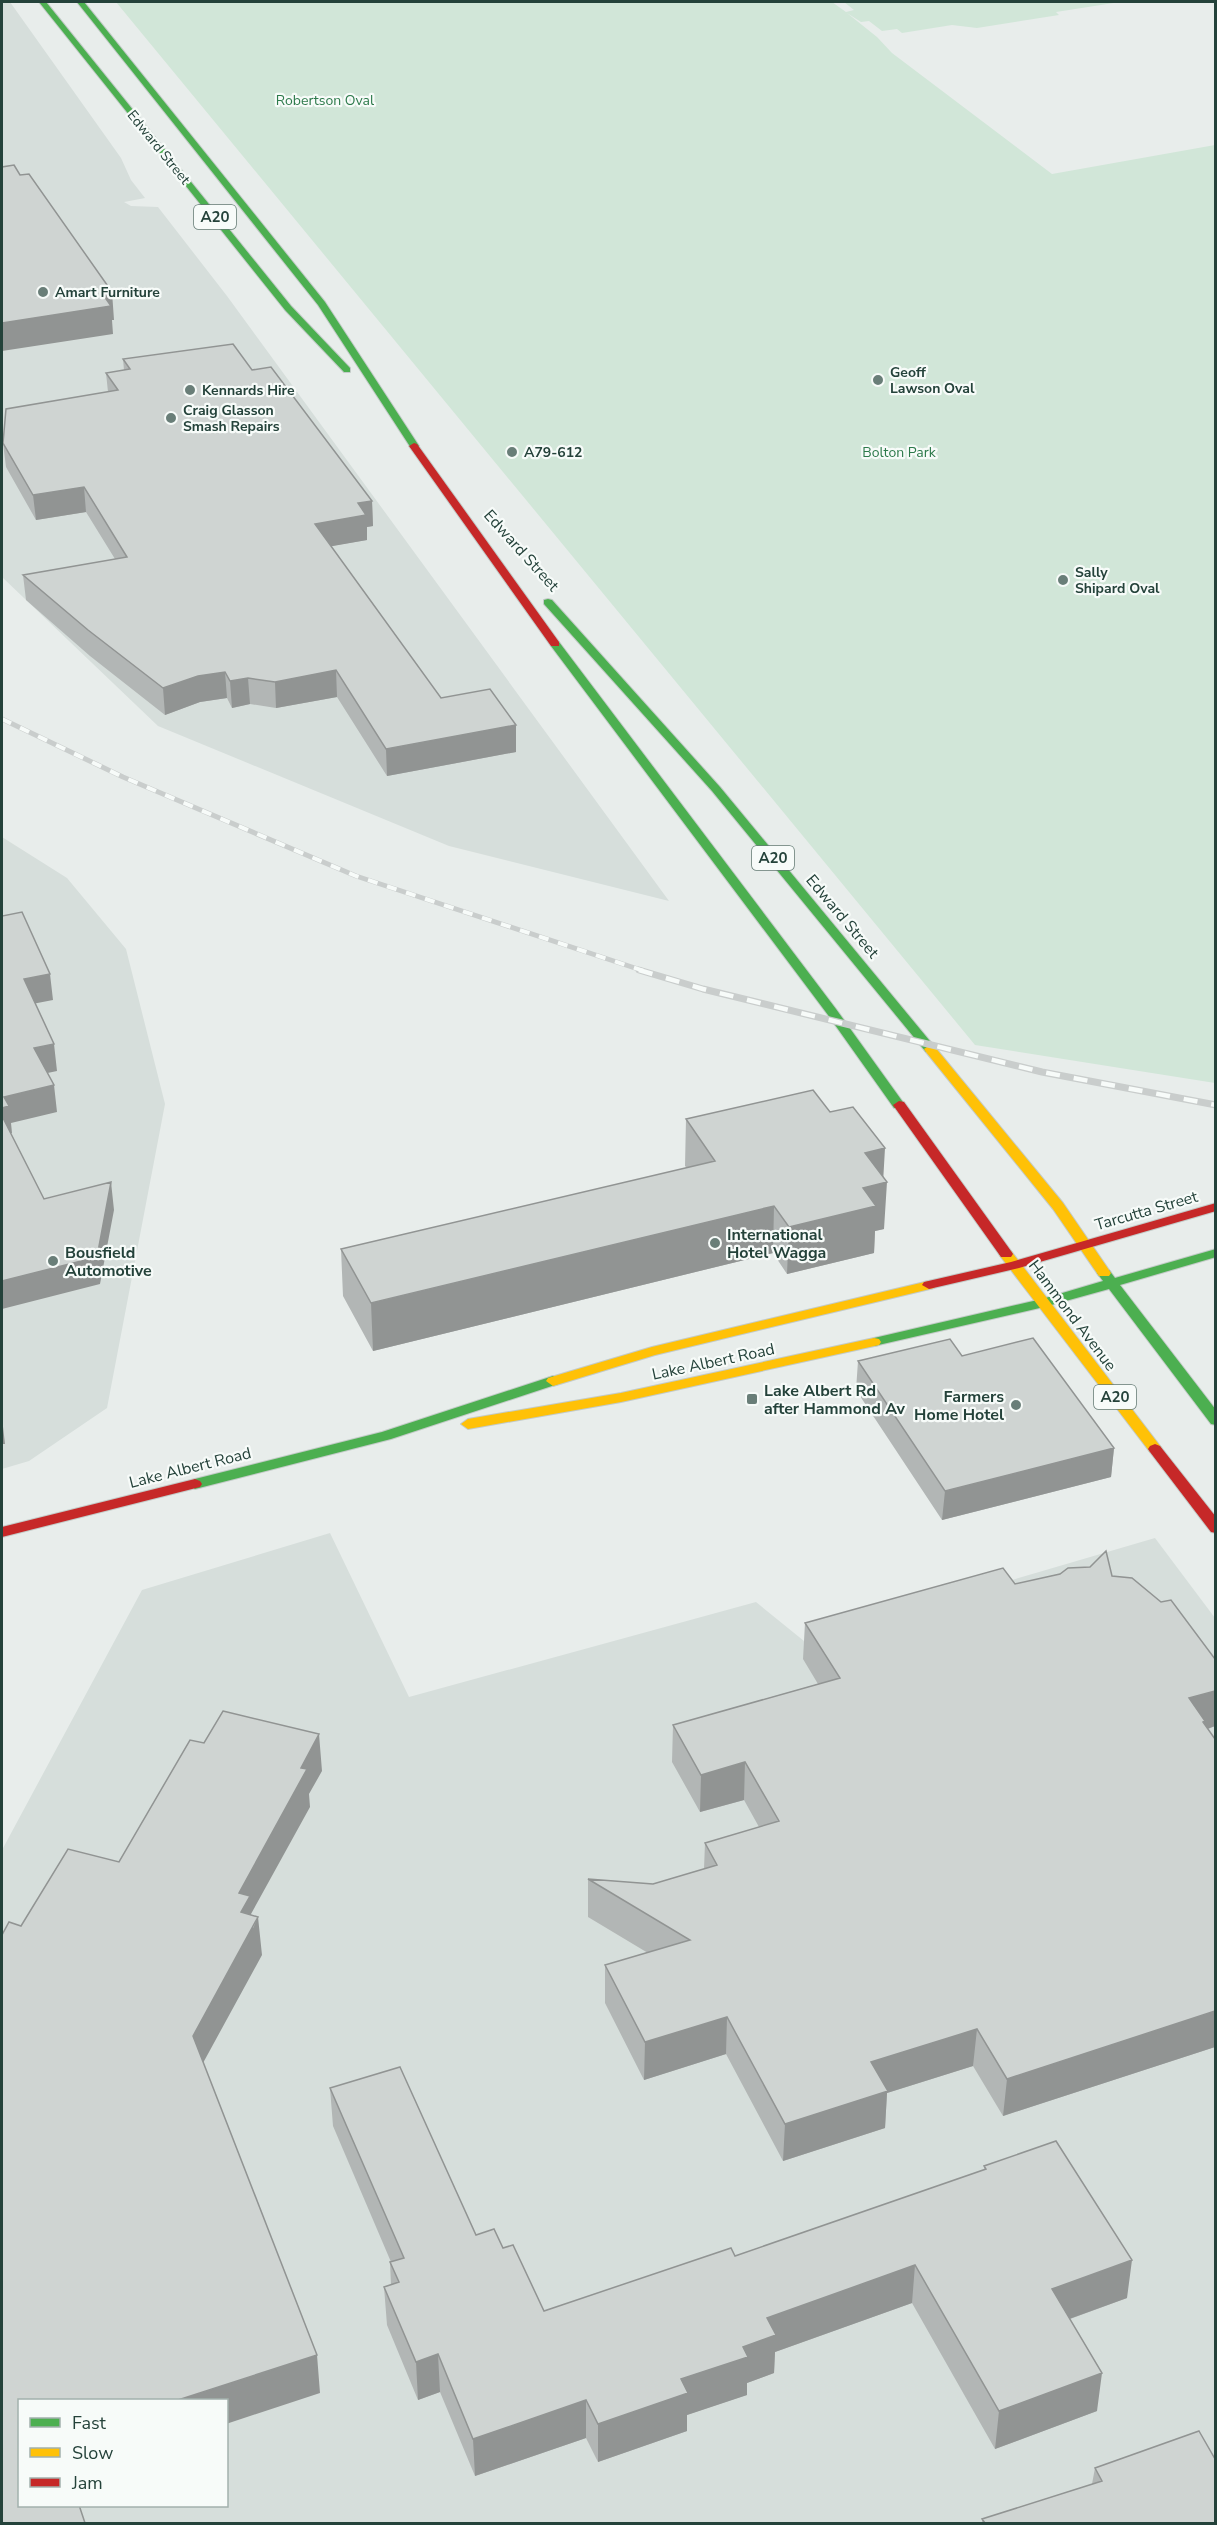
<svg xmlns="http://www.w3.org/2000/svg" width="1217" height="2525" font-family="'Nunito Sans',sans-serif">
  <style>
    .built { fill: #d6dedb; fill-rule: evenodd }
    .green { fill: #d1e6d8 }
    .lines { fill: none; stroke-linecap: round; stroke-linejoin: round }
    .fast-casing { stroke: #c3cbc8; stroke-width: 2 }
    .slow-casing { stroke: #c3cbc8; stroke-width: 2 }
    .jam-casing { stroke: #c3cbc8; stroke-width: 2 }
    .fast { fill: #4caf50; fill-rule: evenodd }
    .slow { fill: #ffc107; fill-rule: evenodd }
    .jam { fill: #c62828; fill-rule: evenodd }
    .rail-far1-casing { stroke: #c9cdcc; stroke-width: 5 }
    .rail-casing { stroke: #c9cdcc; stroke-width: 7 }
    .rail-far1 { stroke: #f7fbf9; stroke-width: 4; stroke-dasharray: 10; stroke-linecap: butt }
    .rail { stroke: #f7fbf9; stroke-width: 4.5; stroke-dasharray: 14; stroke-linecap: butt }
    .wall { fill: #b2b6b5 }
    .shaded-wall { fill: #919493 }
    .building { fill: #cfd4d2; stroke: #919493; stroke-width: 1.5 }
    .poi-dot { fill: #697e78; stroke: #f7fbf9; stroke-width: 2 }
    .labels { text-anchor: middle; stroke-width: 4.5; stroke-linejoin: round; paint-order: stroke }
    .far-park-label { font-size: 14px; fill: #2d7a4b; stroke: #f7fbf9 }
    .far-street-label { font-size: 14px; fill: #24423a; stroke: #f7fbf9 }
    .far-poi-label { font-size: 14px; font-weight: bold; fill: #24423a; stroke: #f7fbf9; text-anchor: start }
    .shield { fill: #f7fbf9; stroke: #637a73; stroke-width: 1.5 }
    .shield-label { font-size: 15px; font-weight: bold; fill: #24423a }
    .street-label { font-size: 16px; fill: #24423a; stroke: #f7fbf9 }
    .poi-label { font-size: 16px; font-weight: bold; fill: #24423a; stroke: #f7fbf9; text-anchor: start }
  </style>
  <rect width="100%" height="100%" fill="#e8edeb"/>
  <!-- built -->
  <path class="built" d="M2 2H10L121 158 131 180 145 198 124 202 131 206 158 207 227 296 669 901 449 846 158 726 2 577Z
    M2 837 67 878 126 949 165 1104 107 1408 29 1461 2 1469Z
    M330 1533 409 1697 756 1602 804 1641 1155 1538 1215 1618V2523L2 2524V1850L142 1590ZM20 2400H226V2506H20Z"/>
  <!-- green -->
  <path class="green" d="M116 2H832L846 12 854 10 844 2H1120L1056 12 1059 15 977 28 952 25 902 33 897 29 882 31 869 21 861 22 847 13 877 37 892 53 1052 174 1215 145V1083L975 1045Z"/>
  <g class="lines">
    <!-- fast casing -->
    <g class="fast-casing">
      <path id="fast" d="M39 2H46L291 306 350 368V372H344L285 310Z
        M77 2H84L325 302 419 446 417 448H411L318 305Z
        M548 599 552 600 720 787 934 1046 936 1049 934 1052H926L712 791 544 604V600Z
        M555 641 559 642 836 1009 905 1105 904 1108H894L828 1015 551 646V642Z
        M1216 1249V1257L1120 1285 1216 1410V1425L1211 1424 1109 1289 1044 1307 874 1346 867 1342 874 1338 1042 1299 1103 1281 1097 1273 1099 1270H1109L1115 1278Z
        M553 1376 560 1381 558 1384 391 1439 195 1489 188 1484 195 1479 382 1432Z"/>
    </g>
    <!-- slow casing -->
    <g class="slow-casing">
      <path id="slow" d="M930 1045 934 1046 1063 1203 1111 1273 1109 1276H1099L1053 1209 926 1052 924 1049Z
        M1006 1250 1011 1251 1160 1446 1162 1449 1160 1452H1150L1001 1257 999 1254 1001 1251Z
        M929 1281 934 1282 936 1285 934 1288 655 1355 553 1386 546 1381 548 1378 652 1347Z
        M874 1338 879 1339 881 1342 879 1345 621 1402 468 1429 461 1424 468 1419 621 1393Z"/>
    </g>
    <!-- jam casing -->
    <g class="jam-casing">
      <path id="jam" d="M414 443 417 444 559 642V646H551L409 446Z
        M899 1101 904 1102 1011 1251 1013 1254 1011 1257H1001L893 1105Z
        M1216 1203V1211L1019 1268 929 1289 922 1285 924 1282 1011 1262Z
        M1155 1444 1160 1446 1216 1517V1533L1211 1532 1150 1452 1148 1449 1150 1446Z
        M195 1479 200 1481 202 1484 200 1487 2 1537V1527Z"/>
    </g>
    <!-- fast -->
    <use href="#fast" class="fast"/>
    <!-- slow -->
    <use href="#slow" class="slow"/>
    <!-- jam -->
    <use href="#jam" class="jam"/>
    <!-- rail-far1 casing -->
    <g class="rail-far1-casing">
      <path id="rail-far1" d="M2 719 123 777 356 876 644 971"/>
    </g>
    <!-- rail casing -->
    <g class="rail-casing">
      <path id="rail" d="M639 970 703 989 1042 1072 1216 1105"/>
    </g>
    <!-- rail-far1 -->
    <use href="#rail-far1" class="rail-far1"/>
    <!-- rail -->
    <use href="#rail" class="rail"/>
  </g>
  <!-- wall -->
  <path class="wall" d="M123 359 252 370 372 501 373 526 367 527V540L331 546 441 698 516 725V752L387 776 337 697 276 708 250 704 232 708 227 698 200 702 165 715 90 656 26 600 23 575 115 559 86 512 36 520 6 467 3 443 108 392 106 373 124 370Z
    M830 1112 883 1176 884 1229 875 1231 874 1253 787 1274 773 1253 373 1351 343 1296 341 1249 687 1168 685 1166 686 1119Z
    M858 1361 1114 1448 1111 1477 942 1520 856 1390Z
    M1112 1576 1215 1726 1208 1729 1215 1739V2047L1003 2116 973 2066 887 2093 885 2128 783 2161 726 2054 644 2080 605 2003V1965L648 1953 588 1917V1879L653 1884 704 1869 705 1843 759 1827 744 1800 700 1812 672 1762 673 1725 818 1684 803 1659 805 1623 1015 1584Z
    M330 2088 476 2235 503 2248 544 2311 735 2256 984 2170V2166L1127 2298 1070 2319 1097 2411 995 2449 912 2303 775 2352 774 2373 747 2383V2395L687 2415V2431L598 2462 586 2438 475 2476 440 2392 418 2400 387 2325 384 2287 391 2285 390 2262H391L333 2126Z
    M1095 2468 1215 2523H982V2519L1092 2484Z"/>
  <!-- shaded-wall -->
  <path class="shaded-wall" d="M112 292 114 320H112L113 334 2 351V323L102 293Z
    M84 487 86 512 36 520 33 495Z
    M372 501 373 526 367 527V540L316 549 315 524 358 503Z
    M336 670 337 697 276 708 275 682Z
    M225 672 227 698 200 702 165 715 163 688 198 676Z
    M248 678 250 704 232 708 230 681Z
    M516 725V752L387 776 386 749Z
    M50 974 53 1000 27 1005 24 979Z
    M54 1044 57 1071 38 1075 34 1048Z
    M54 1085 57 1112 11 1123 12 1133 2 1135V1108L4 1097Z
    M885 1148 883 1183 887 1182 884 1229 875 1231 874 1253 787 1274 789 1227 865 1153Z
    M111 1182 114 1210 100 1284 2 1309V1281Z
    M774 1206 773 1253 373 1351 371 1303Z
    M2 1418 5 1444H2Z
    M1114 1448 1111 1477 942 1520 945 1491Z
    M1215 1691V1726L1204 1730 1189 1698Z
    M319 1734 322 1771 309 1794 310 1807 251 1914 253 1928 258 1917 262 1955 197 2074 193 2036 239 1893 301 1768Z
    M745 1762 744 1800 700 1812 701 1775Z
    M1215 2011V2047L1003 2116 1007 2079Z
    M727 2017 726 2054 644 2080 645 2042Z
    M977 2029 973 2066 887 2093 885 2128 783 2161 785 2124 871 2062Z
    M1132 2260 1127 2298 1047 2327 1052 2289Z
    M915 2265 912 2303 775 2352 774 2373 747 2383V2395L687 2415V2431L598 2462V2424L743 2347 767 2318Z
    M438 2354 440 2392 418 2400 416 2362Z
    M317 2355 320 2393 226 2424V2400H178Z
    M1102 2373 1097 2411 995 2449 999 2411Z
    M586 2400V2438L475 2476 473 2439Z"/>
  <!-- building -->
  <path class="building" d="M14 165 20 175 29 174 112 292 102 293 111 306 2 323V167Z
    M233 344 252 370 271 367 372 501 358 503 366 515 315 524 441 698 490 689 516 725 386 749 336 670 275 682 248 678 230 681 225 672 198 676 163 688 88 630 23 575 127 557 84 487 33 495 3 443 6 409 118 390 106 373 130 369 123 359Z
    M22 912 50 974 24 979 54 1044 34 1048 54 1085 4 1097 9 1106 2 1108V916Z
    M813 1090 830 1112 853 1107 885 1148 865 1153 887 1182 863 1188 876 1206 789 1227 774 1206 371 1303 341 1249 715 1161 686 1119Z
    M2 1116 44 1199 111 1182 97 1257 2 1281Z
    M1033 1338 1114 1448 945 1491 858 1361 950 1339 962 1356Z
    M1106 1551 1112 1576 1132 1578 1161 1602 1171 1600 1215 1659V1691L1189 1698 1205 1721 1203 1722 1215 1739V2011L1007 2079 977 2029 871 2062 888 2091 785 2124 727 2017 645 2042 605 1965 690 1940 588 1879 653 1884 717 1865 705 1843 779 1821 745 1762 701 1775 673 1725 840 1678 805 1623 1003 1568 1015 1584 1060 1574 1068 1568 1090 1567Z
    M223 1711 319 1734 301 1768 307 1769 239 1893 250 1896 241 1912 258 1917 193 2036 317 2355 178 2400H20V2505H79L85 2523H2V1935L9 1922 21 1926 68 1849 119 1862 190 1740 204 1743Z
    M400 2067 476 2235 494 2229 503 2248 513 2245 544 2311 731 2248 735 2256 986 2169 984 2166 1056 2141 1132 2260 1052 2289 1102 2373 999 2411 915 2265 767 2318 776 2335 743 2347 748 2357 681 2379 688 2393 598 2424 586 2400 473 2439 438 2354 416 2362 384 2287 399 2282 390 2262 404 2258 330 2088Z
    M1199 2431 1215 2459V2523H985L982 2519 1102 2481 1095 2468Z"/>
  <!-- markers -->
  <g class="poi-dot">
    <circle cx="43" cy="292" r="6"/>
    <circle cx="878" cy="380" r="6"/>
    <circle cx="190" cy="390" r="6"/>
    <circle cx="171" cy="418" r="6"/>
    <circle cx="512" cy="452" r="6"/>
    <circle cx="1063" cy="580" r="6"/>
    <circle cx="715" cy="1243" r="6"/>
    <circle cx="53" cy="1261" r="6"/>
    <rect x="746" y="1393" width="12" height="12" rx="3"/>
    <circle cx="1016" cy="1405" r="6"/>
  </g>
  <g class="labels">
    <!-- far-park labels -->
    <g class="far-park-label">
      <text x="325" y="105">Robertson Oval</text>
      <text x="899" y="457">Bolton Park</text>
    </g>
    <!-- far-street labels -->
    <g class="far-street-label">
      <text transform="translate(159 147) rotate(51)" y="5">Edward Street</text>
    </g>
    <!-- far-poi labels -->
    <g class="far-poi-label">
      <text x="55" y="297">Amart Furniture</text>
      <text x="890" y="377">Geoff<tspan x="890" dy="16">Lawson Oval</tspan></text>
      <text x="202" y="395">Kennards Hire</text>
      <text x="183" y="415">Craig Glasson<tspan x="183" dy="16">Smash Repairs</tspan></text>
      <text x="524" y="457">A79-612</text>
      <text x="1075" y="577">Sally<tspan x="1075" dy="16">Shipard Oval</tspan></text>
    </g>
    <!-- shield labels -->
    <g class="shield">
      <rect x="194" y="205" width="42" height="24" rx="4.5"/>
      <rect x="752" y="846" width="42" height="24" rx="4.5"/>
      <rect x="1094" y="1385" width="42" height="24" rx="4.5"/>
    </g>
    <g class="shield-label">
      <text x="215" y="222">A20</text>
      <text x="773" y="863">A20</text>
      <text x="1115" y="1402">A20</text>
    </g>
    <!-- street labels -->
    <g class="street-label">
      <text transform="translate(522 550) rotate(48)" y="6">Edward Street</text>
      <text transform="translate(843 916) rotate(50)" y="6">Edward Street</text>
      <text transform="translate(1146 1210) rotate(-16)" y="6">Tarcutta Street</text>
      <text transform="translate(1073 1315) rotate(53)" y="6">Hammond Avenue</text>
      <text transform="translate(713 1361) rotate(-12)" y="6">Lake Albert Road</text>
      <text transform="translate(190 1467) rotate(-14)" y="6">Lake Albert Road</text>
    </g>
    <!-- poi labels -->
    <g class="poi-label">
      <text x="727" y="1240">International<tspan x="727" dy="18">Hotel Wagga</tspan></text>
      <text x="65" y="1258">Bousfield<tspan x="65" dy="18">Automotive</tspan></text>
      <text x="764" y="1396">Lake Albert Rd<tspan x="764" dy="18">after Hammond Av</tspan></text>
      <text x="1004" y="1402" text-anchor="end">Farmers<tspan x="1004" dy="18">Home Hotel</tspan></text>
    </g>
  </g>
  <!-- border -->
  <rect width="1217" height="2525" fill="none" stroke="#24423a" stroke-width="6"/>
  <!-- legend -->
  <rect x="18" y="2399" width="210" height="108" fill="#f7fbf9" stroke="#a3b1ad" stroke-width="1.5"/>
  <rect x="30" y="2418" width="30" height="9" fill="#4caf50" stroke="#a3b1ad" stroke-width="1.5"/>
  <text x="72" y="2429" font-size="18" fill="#24423a">Fast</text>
  <rect x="30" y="2448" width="30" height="9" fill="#ffc107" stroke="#a3b1ad" stroke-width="1.5"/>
  <text x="72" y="2459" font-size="18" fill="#24423a">Slow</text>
  <rect x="30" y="2478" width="30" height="9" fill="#c62828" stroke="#a3b1ad" stroke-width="1.5"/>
  <text x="72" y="2489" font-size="18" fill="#24423a">Jam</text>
</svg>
